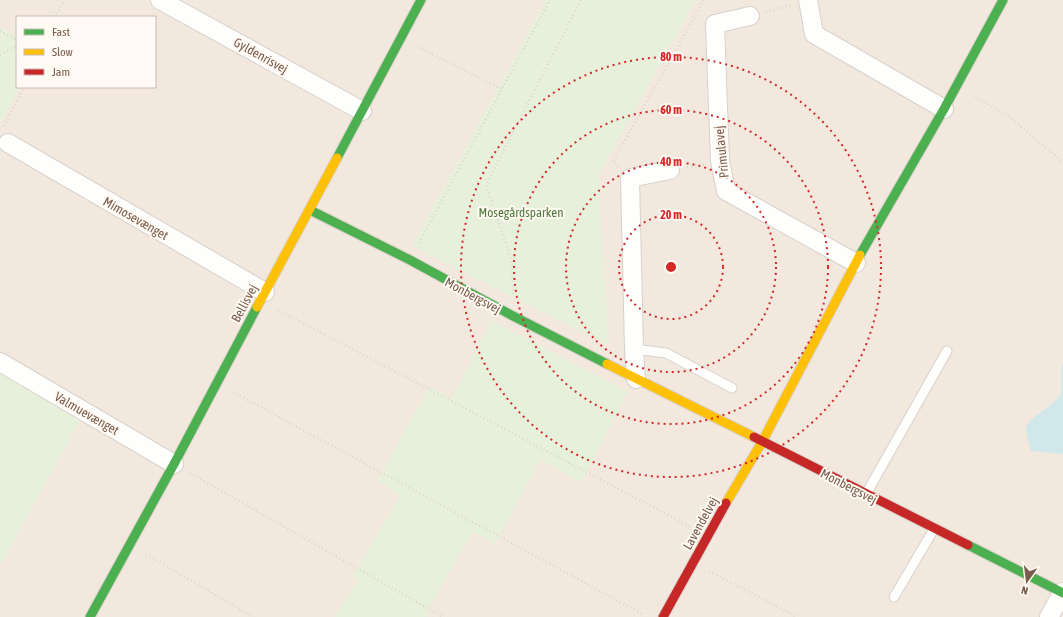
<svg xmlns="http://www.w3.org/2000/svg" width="1063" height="617" font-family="'Asap Condensed',sans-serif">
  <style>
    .residential { fill: #f2e8de }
    .green { fill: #e7f0db }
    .water { fill: #d0e8ea }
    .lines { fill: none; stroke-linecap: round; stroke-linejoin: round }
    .lane-casing { stroke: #d7d1cb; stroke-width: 11 }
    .street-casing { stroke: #d7d1cb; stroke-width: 20 }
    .fast-casing { stroke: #d9d2cb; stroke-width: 11 }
    .slow-casing { stroke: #d9d2cb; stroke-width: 11 }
    .jam-casing { stroke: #d9d2cb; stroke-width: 11 }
    .path { stroke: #dcd5d0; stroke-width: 2.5; stroke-dasharray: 1 3; stroke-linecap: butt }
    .lane { stroke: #fefefd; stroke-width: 9 }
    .street { stroke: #fefefd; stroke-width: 18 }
    .fast { stroke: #4caf50; stroke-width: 9 }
    .slow { stroke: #ffc107; stroke-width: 9 }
    .jam { stroke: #c62828; stroke-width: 9 }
    .ring { fill: none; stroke: #d62828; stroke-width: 2; stroke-dasharray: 2 4 }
    .labels { text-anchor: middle; stroke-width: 4; stroke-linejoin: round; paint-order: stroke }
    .street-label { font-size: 13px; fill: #7a5c4d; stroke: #fffaf3 }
    .park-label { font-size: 13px; fill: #537a41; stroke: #fffaf3 }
    .centre { fill: #d62828; stroke: #fffaf3; stroke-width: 2 }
    .ring-label { font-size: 12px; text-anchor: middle; font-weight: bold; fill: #d62828; stroke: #fffaf3; stroke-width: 4; stroke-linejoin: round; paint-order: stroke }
  </style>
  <rect width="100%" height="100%" fill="#f9f5f0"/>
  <!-- residential -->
  <path class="residential" d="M0 0H1063V617H0V566L80 421 0 373V124L20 87H155V17H17V36L0 27Z"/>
  <!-- green -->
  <path class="green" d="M546 0H696L598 176 609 345 412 246Z
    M0 27 17 36V87H20L0 124Z
    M491 320 628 392 582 482 540 460 496 544 473 532 431 604 427 617H335L358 581 353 576 400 495 377 481 429 387 452 398Z
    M0 373 80 421 0 566Z"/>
  <!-- water -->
  <path class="water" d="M1063 363V454L1031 451C1030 445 1026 436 1026 430 1026 416 1055 408 1061 393 1063 385 1060 372 1063 363Z"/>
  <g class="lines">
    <!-- lane casing -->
    <g class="lane-casing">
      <path id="lane" d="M634 349 666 353 732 388
        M866 494 947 351
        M894 597 934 529"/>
    </g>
    <!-- street casing -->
    <g class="street-casing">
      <path id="street" d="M160 0 362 111
        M808 0 814 34 944 109
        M750 16 715 24 720 161 726 191 856 263
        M8 143 265 292
        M0 362 174 464
        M636 379 634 349 630 178 670 170
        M1049 617 1063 592"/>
    </g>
    <!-- fast casing -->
    <g class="fast-casing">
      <path id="fast" d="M337 158 421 0
        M310 210 410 260 513 316 607 364
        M860 255 944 109 1003 0
        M968 545 1063 593
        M90 617 174 464 257 307"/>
    </g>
    <!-- slow casing -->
    <g class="slow-casing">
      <path id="slow" d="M257 307 337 158
        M607 364 754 437
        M726 503 762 442 860 255"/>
    </g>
    <!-- jam casing -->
    <g class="jam-casing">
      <path id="jam" d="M754 437 968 545
        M663 617 726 503"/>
    </g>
    <!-- path -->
    <path class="path" d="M766 12 792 5
      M54 17 65 0
      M0 31 17 40
      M418 47 501 89
      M0 55 17 45
      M974 96 1007 115 1063 162
      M4 126 24 87
      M618 167 613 162 704 0
      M687 167 704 164
      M419 243 550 0
      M513 294 512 262 486 185 581 0
      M278 310 691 527
      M233 392 644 615
      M190 473 443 617
      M146 554 253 617
      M709 571 797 617"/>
    <!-- lane -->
    <use href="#lane" class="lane"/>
    <!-- street -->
    <use href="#street" class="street"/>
    <!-- fast -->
    <use href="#fast" class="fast"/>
    <!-- slow -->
    <use href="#slow" class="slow"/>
    <!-- jam -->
    <use href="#jam" class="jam"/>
  </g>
  <!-- distance rings -->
  <g class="ring">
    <circle cx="671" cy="267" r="52"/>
    <circle cx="671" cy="267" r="105"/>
    <circle cx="671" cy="267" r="157"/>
    <circle cx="671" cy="267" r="210"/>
  </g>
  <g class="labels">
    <!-- street labels -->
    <g class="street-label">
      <text transform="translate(261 55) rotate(29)" y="5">Gyldenrisvej</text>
      <text transform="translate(721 152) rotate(-96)" y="5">Primulavej</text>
      <text transform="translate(136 218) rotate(30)" y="5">Mimosevænget</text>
      <text transform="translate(473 295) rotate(28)" y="5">Monbergsvej</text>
      <text transform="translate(244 303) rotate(-62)" y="5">Bellisvej</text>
      <text transform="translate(87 413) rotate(30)" y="5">Valmuevænget</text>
      <text transform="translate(849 486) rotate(27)" y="5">Monbergsvej</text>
      <text transform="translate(700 523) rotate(-61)" y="5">Lavendelvej</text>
    </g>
    <!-- park labels -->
    <g class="park-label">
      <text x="521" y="217">Mosegårdsparken</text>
    </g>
  </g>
  <circle cx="671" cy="267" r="6" class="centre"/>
  <g class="ring-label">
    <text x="671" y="61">80 m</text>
    <text x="671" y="114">60 m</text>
    <text x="671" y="166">40 m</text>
    <text x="671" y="219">20 m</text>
  </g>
  <!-- legend -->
  <rect x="16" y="16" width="140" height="72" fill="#fffaf3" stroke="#cabbb1"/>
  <rect x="24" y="29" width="20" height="6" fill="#4caf50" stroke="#cabbb1"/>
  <text x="52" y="36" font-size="12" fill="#7a5c4d">Fast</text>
  <rect x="24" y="49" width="20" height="6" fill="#ffc107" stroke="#cabbb1"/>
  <text x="52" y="56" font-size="12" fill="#7a5c4d">Slow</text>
  <rect x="24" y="69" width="20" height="6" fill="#c62828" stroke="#cabbb1"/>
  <text x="52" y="76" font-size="12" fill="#7a5c4d">Jam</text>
  <!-- north arrow -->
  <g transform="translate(1027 581) rotate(194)" stroke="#fffaf3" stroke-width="3" paint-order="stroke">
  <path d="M0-3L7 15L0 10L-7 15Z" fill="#7a5c4d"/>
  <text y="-6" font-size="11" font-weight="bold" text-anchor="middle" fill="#7a5c4d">N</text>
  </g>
</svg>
